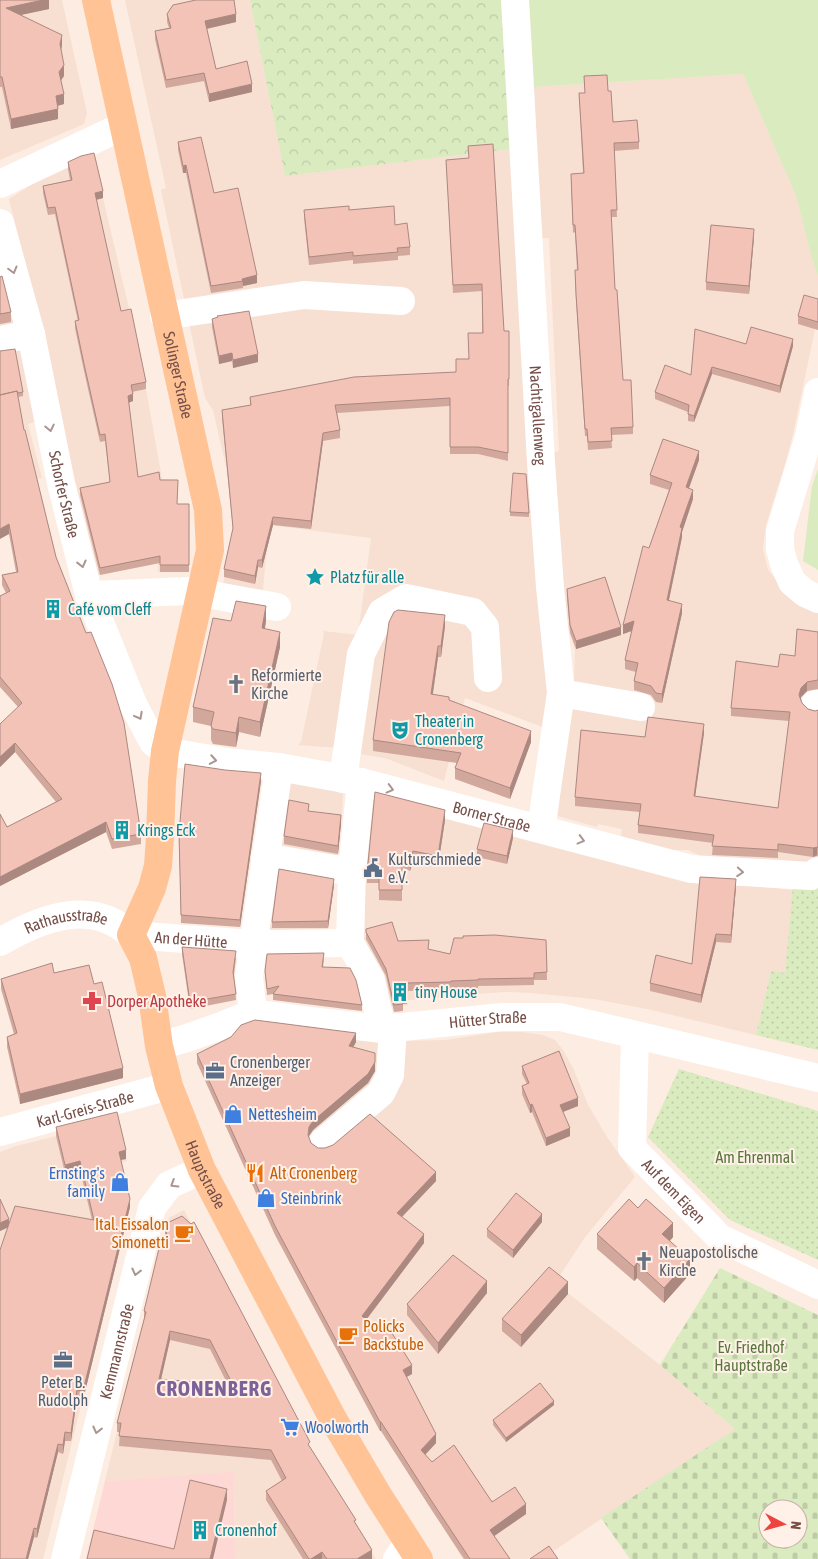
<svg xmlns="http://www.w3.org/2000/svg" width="818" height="1559" font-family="'Asap Condensed',sans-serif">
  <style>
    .residential { fill: #f7dfd2 }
    .commercial { fill: #fed8d4 }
    .grass { fill: #d9ebbf }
    .forest { fill: url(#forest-crowns) }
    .cemetery { fill: url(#cemetery-stones); fill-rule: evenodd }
    .park { fill: url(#park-dots) }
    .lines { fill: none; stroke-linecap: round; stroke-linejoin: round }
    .minor { stroke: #fff; stroke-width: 28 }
    .major { stroke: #ffc396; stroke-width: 28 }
    .wall { fill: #d2a89d; fill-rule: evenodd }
    .shaded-wall { fill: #ab8880 }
    .building { fill: #f4c3b7; stroke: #ab8880; fill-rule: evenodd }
    .oneway { stroke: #ac9591 }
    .labels { text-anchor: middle; stroke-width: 4; stroke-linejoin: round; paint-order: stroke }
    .street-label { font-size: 16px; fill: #754e47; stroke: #fff1e8 }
    .culture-label { font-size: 16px; fill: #0d838f; stroke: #fff1e8; text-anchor: start }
    .worship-label { font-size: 16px; fill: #5b616d; stroke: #fff1e8; text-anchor: start }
    .service-label { font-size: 16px; fill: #4e5e75; stroke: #fff1e8; text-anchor: start }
    .health-label { font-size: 16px; fill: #be3a42; stroke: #fff1e8; text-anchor: start }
    .shop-label { font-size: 16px; fill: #366cbe; stroke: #fff1e8; text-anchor: start }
    .park-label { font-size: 16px; fill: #58763c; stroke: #fff1e8 }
    .food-label { font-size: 16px; fill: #c56008; stroke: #fff1e8; text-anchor: start }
    .district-label { font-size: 21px; font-weight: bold; letter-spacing: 1px; fill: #7c6299; stroke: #fff1e8 }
  </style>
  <defs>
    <pattern id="forest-crowns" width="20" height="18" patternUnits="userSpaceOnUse" patternTransform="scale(1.25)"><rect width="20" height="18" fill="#d9ebbf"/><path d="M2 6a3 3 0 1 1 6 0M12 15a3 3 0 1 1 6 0" fill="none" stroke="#becba6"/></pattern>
    <pattern id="cemetery-stones" width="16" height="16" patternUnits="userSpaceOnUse" patternTransform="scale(1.25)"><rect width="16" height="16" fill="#d9ebbf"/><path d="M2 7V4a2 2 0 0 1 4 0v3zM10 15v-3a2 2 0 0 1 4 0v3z" fill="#becba6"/></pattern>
    <pattern id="park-dots" width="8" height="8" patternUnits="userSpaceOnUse" patternTransform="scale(1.25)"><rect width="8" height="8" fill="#d9ebbf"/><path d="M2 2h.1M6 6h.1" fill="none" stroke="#becba6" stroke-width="1.8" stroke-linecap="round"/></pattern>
  </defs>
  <rect width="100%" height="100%" fill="#fdece1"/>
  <!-- residential -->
  <path class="residential" d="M0 0H62L87 113 84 124 0 160Z
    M125 0H250L285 176 511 149 556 680 548 729 465 698 444 781 385 758 360 754 355 749 298 745 301 742 324 634 323 631 358 635 371 538 269 525 262 600 221 593 235 530 226 467 213 410 205 398 161 190 166 188Z
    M743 74 796 196 811 255 818 277V315L793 434 785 464 766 525 763 549 768 570 785 590 818 608V852L816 857 809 862 802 864 701 856 688 850H659L620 842 622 829 598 824 597 827 558 816 569 703 574 679 575 649 559 599 551 453 559 451 549 238H540L534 87Z
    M94 160 128 304 146 389 162 479 176 480 177 510 190 511 189 572H158V563L93 576 34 298 9 199 51 172 67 166Z
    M0 274 1 278 6 286 37 421 28 424 42 478 0 486Z
    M288 783 343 792 342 818 327 937H265Z
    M367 796 677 878 793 890 785 974 771 971 756 1035 647 1009 594 999 531 993 505 992 475 994 408 1000V1005L383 1007 362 939Z
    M253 1022 404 1041 446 1040 498 1032H522L543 1035 555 1040 563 1050 574 1070 588 1105 607 1137 635 1177 585 1237 555 1283 660 1365 735 1429 549 1554 552 1559H463L380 1428 276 1236 197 1062 232 1045Z
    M118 1121 127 1161 120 1163 130 1208 43 1559H0V1152L16 1146Z
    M184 1210 316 1463 329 1487 376 1559H235L234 1473 105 1481 169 1218Z"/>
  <!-- commercial -->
  <path class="commercial" d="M234 1472 235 1559H86L105 1481Z"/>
  <!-- grass -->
  <path class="grass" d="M529 0H818V277L811 255 796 196 743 74 534 87Z
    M818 469V570L803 561 812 486Z"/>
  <!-- forest -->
  <path class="forest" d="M250 0H505L511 149 285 176Z"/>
  <!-- cemetery -->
  <path class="cemetery" d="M720 1268 818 1315V1559H630L601 1518 735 1429 660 1365ZM768 1509H798V1539H768Z"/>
  <!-- park -->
  <path class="park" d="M793 886 818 887V1050L756 1035 771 971 785 973Z
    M679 1069 818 1111V1260L730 1220 648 1137Z"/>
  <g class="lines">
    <!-- minor -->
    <g class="minor">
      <path id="s1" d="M515 0 541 462 550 587 561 693 541 829"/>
      <path d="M0 184 123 126"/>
      <path id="s2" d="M0 223 31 334 61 483 89 595 133 704 153 742 165 751 227 762 279 767 361 782 691 869 811 876 818 871"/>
      <path d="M164 316 304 295 401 301"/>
      <path d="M0 340 31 334"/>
      <path d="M818 392 809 436 780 531V549L784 564 792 582 805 593 818 599"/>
      <path d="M89 595 190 591 277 607"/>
      <path d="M561 693 641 707"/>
      <path d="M815 704H818"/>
      <path d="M343 779 361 654 382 612 406 598 473 612 485 627 488 678"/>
      <path d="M361 782 352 872 350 943 371 980 382 1029"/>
      <path d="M265 857 352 872"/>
      <path id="s3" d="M0 942C41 918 92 898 131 935L253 944 350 943"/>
      <path d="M253 1013 249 977 252 954 279 767"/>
      <path id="s4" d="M635 1036 632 1148 720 1238 818 1285"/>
      <path id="s5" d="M159 1046 184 1039 221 1026 253 1013 312 1021 382 1029 502 1017H560L818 1078"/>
      <path id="s6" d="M0 1132 169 1086"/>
      <path d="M323 1142 381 1093 390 1075 393 1028"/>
      <path id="s7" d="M65 1559 152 1208 169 1185 202 1170"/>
      <path d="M397 1559 408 1544"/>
    </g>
    <!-- major -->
    <path class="major" id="s8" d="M96 0 208 510 210 550 165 751 162 781 160 837 158 866 152 888 131 935 143 958 152 996 159 1046 169 1086 202 1170 332 1417 378 1495 419 1559"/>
  </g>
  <!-- wall -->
  <path class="wall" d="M0 0H49V9L21 15 62 45 61 50 64 76 61 80 64 104 58 106V119L11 129 2 87H0Z
    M167 14 236 22 207 29 216 69 252 92 209 102 204 81 166 88 155 39V31L169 28 167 22Z
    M584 76 608 91 613 122 639 142V149L614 151 617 217H611L615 289 623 380 633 427V434L611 435 612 448 588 450 587 436H585L576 301 575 270H577L575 232 573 233 571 181 583 173 579 93H585Z
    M178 142 214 193 257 283 243 286V288L211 293 186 173H183L178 150Z
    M446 160 504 331H509V386H508V461L478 454H450V406L337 413 340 430V438L323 441 311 529 273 525 262 568 258 567 255 584 224 577V569L233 530 222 418V410L250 405V397L456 372 468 359 482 333V291L453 293Z
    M68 162 103 198 96 200 121 311 146 382V389L132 392 133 401 128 402 138 477 160 480 177 504H189V572H160V563L100 575 80 495V488L110 482 105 441 100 442 84 371 75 328V321H78L55 214 48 215 43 193V186L70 180 68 169Z
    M304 210H349L395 225 410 247V255L398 256V260L353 264V260L309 265 304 218Z
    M754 237 749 294 706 290V282Z
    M0 277 11 312V322L0 324Z
    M818 299V330L798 324V316Z
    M212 319 258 362 233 368 232 361 219 364 212 327Z
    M746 344 793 346 780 393 712 374 694 422 688 421V412L655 399V392L691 375Z
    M0 351 23 392V396L18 397 24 430 56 557 141 834V844L112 849 106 832 0 886V814L7 827 56 802 15 752 0 767 18 707 0 687V596L6 593 2 585V575L16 572 9 534Z
    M699 460 689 488 693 499 682 532V537L669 600 682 613 662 703 656 702 651 695 634 690V681L636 672 625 669V660L632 631 623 634 649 548 669 490 650 484V475Z
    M510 512 529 513V517L510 516Z
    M567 589 621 635 576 649 570 633 567 597Z
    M231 621H266L265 629 280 647 260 737 239 732 236 747 213 744 211 740V726L193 722V707Z
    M445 626 441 657H438L433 694 449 700 531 742 510 799 455 779V768L457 763 373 751V740Z
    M818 632V689L807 691 801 697V699L802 703 808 709 815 711 818 710V856L813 857 778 852V858L712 855 713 843 638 833V825L640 812 575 806V797L645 737 704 733 695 796 778 808 789 721 731 716V708L778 667 795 656Z
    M261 781 240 927 181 923 179 833Z
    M445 820 438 866 413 861 410 871 402 867V901L379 900V883H367V873Z
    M341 823 338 854 284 844V836Z
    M513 838 507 864 477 857V849Z
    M334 885 328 928H272V922Z
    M736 887 731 943 716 942 701 1003 650 991V983L692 964Z
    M366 929 398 941 429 950 450 954 546 940 547 980H534V985L478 986V988H451V989L407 991V1004H403V1011L394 1012 386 976 366 939Z
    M182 947 236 958 234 975 236 1000 190 1009 182 954Z
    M324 959 323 967 362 1005V1011L273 1000V994L267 995 265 971Z
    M54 973 94 984 123 1078 20 1104 7 1047V1037L14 1034 1 989V979Z
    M356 1042 353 1047 375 1062V1071L368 1083 313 1130 308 1137 311 1143 318 1148 436 1181 402 1217 424 1243 367 1319 412 1374 406 1377 436 1443 425 1455 432 1462 492 1502 526 1514 494 1536 510 1559H464L431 1509 381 1431H380L275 1235 197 1063V1054Z
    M522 1066 578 1106 563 1112 570 1136 546 1146 532 1112 530 1113 522 1094V1086L527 1084 522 1074Z
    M56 1127 126 1159 121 1160 130 1207 83 1400 77 1398 71 1441H65L63 1454 58 1452 37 1538 34 1537 28 1559H0L8 1227 0 1231V1199L9 1226 92 1220 80 1170 65 1173 56 1136Z
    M542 1222 513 1258 487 1237V1229Z
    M165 1224 310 1448 356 1524 372 1559H303L266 1500V1491L282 1481 271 1460 119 1446 120 1432H117V1423L144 1320V1311L165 1237ZM170 1340 210 1349 228 1385 161 1379Z
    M597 1234 673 1237 670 1241 690 1274 664 1303 637 1278 634 1281 597 1249Z
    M487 1293 438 1354 407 1315V1304Z
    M568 1294 521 1347 502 1331V1319Z
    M554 1405 506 1442 493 1425V1420Z"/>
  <!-- shaded-wall -->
  <path class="shaded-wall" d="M43 0H49V9L6 18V8Z
    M236 14V22L205 29V21Z
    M62 35V45L60 54V44Z
    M64 65V76L59 83V72Z
    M252 84V92L209 102V94Z
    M64 94V104L56 106V96Z
    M58 109V119L11 129V119Z
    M186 165V173H183V166Z
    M103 191V198L95 200V193Z
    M754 229V237L749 294V286Z
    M257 275V283L243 286 242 279Z
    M793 339V346L780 393V386Z
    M232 353V361L219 364V356Z
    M258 354V362L233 368V360Z
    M712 367V374L694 422V416Z
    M133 394V401L128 403V396Z
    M323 433V441L311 529V521Z
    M699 451V460L686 496V487Z
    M693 490V499L682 532V537L667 609V600L680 527Z
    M273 517V525L262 568V560Z
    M9 524V534L0 539V529Z
    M258 560V567L255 584V576Z
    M682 604V613L662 703V694Z
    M266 606V621L262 643V628Z
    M445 615V626L441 657V646Z
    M634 621V630L623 634V625Z
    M621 627V635L576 649V641Z
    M280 632V647L260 737V722Z
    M438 646V657L431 705V694Z
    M807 682V691L801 697 799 704V695L801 688Z
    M239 717V732L236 747V733Z
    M704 724V733L694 805V796Z
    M531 731V742L510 799V788Z
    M15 743V752L0 767V757Z
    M261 773V781L240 927V920Z
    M445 810V820L438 866V856Z
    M341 815V823L338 854V846Z
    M106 822V832L0 886V877Z
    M513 830V838L507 864V856Z
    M817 847V855L813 857V848Z
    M413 851V861L410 871V861Z
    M334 879V885L328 928V921Z
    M736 879V887L731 943V935Z
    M716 934V942L701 1003V995Z
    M356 1033V1042L349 1055V1046Z
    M375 1053V1071L368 1083 313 1130 309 1136 308 1144 309 1127 313 1121Z
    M123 1068V1078L20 1104V1094Z
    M578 1098V1106L560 1113V1105Z
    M532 1104V1112L530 1113V1105Z
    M570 1128V1136L546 1146V1138Z
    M126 1150V1159L119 1160V1152Z
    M80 1161V1170L65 1173V1165Z
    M436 1172V1181L397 1222V1213Z
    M130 1199V1207L83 1400V1391Z
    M542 1214V1222L513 1258V1250Z
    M9 1219V1227L0 1231V1223Z
    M673 1223V1237L662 1249V1234Z
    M424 1234V1243L362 1325V1316Z
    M690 1259V1274L664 1303V1288Z
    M637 1263V1278L634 1281V1267Z
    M487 1281V1293L438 1354V1343Z
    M568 1282V1294L521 1347V1335Z
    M170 1331V1340L159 1388V1379Z
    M412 1365V1374L403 1379V1370Z
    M77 1390V1398L71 1441V1433Z
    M554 1401V1405L506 1442V1438Z
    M380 1422H381V1431H380Z
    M65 1432V1441L63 1454V1445Z
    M436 1434V1443L421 1459V1450Z
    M58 1444V1452L37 1538V1529Z
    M227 1489V1500L213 1559H210Z
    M526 1504V1514L490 1539V1530Z
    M34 1528V1537L28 1559H26Z
    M372 1550V1559H357Z
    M322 1552V1559H311Z"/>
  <!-- building -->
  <path class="building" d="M0 0H43L6 8 62 35 60 44 64 65 59 72 64 94 56 96 58 109 11 119 2 77H0Z
    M196 0H234L236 14 205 21 216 69 247 61 252 84 209 94 204 73 166 80 155 31 171 28 167 14 173 5Z
    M607 75 608 91H611L613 122 637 120 639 142 614 143 617 210H611L615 289 617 290 623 380H631L633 427 611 428 612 441 588 442 587 429H585L576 294 575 270H578L575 225H573L571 174 584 173 579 93H585L584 76Z
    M201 137 214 193 238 188 257 275 242 279 243 281 211 286 186 165 183 166 178 142Z
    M493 144 504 331H509V379H508V453L478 447H450V398L335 405 340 430 323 433 311 521 273 517 262 560H258L255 576 224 569 233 528 222 410 251 405 250 397 354 377 456 372V359H469L468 333H483L482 284 453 285 446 160 469 158 468 146Z
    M94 153 103 191 95 193 121 311 131 309 146 382 131 385 133 394 128 396 138 477 159 472 160 480H178L177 504H189V565H160V556L100 568 80 488 110 482 105 434 100 435 84 364 75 321 79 320 55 207 48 208 43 186 72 180 68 162 81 156Z
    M349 206V210L394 206 395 225 407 223 410 247 397 248 398 252 353 256V252L309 257 304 210Z
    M711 225 754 229 749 286 706 282Z
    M2 276 11 312 0 314V277Z
    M804 295 818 299V322L798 316Z
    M249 311 258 354 233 360 232 353 219 356 212 319 218 317 217 316Z
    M751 327 793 339 780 386 712 367 694 416 688 414 689 405 655 392 665 365 691 375 695 329 746 344Z
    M15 349 23 392 18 393 17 391 0 395V351Z
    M17 391 24 430H25L56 557 86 633 91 632 112 684 124 723 141 834 112 839 106 822 0 877V814L7 827 62 799 15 743 0 757V724L22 703 0 677V596L10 591 2 575 18 572 9 524 0 529V395Z
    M663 439 699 451 686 487 693 490 680 527 682 528 667 600 682 604 662 694 656 693 651 686 634 681 638 663 625 660 634 621 623 625 643 546 649 548 672 483 650 475Z
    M513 473 526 474 529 513 510 512Z
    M605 577 621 627 576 641 570 625 567 589Z
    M236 601 266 606 262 628 280 632 260 722 239 717 236 733 213 729 211 726 214 712 193 707 213 618 231 621Z
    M398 610 445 615 441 646H438L431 694 449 697V700L531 731 510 788 455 768 461 753 373 740 389 622 394 612Z
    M797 629 818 632V680L807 682 801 688 799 695 802 703 808 709 815 711 818 710V847L813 848 778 844V850L712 846 714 835 638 825 641 804 575 797 581 730 645 737 648 717 704 724 694 796 778 808 790 712 731 708 736 661 778 667 780 654 795 656Z
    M185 764 225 770 261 773 240 920 181 915 179 833Z
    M375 792 445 810 438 856 413 851 410 861 402 857V890H379V873H367Z
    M289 800 309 804 308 811 341 815 338 846 284 836Z
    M484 823 513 830 507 856 477 849Z
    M279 869 334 879 328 921 272 922Z
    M700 877 736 879 731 935 716 934 701 995 650 983 656 955 692 964Z
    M392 922 398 941 429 940 428 949 450 954 454 938H463V936L495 935 546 940 547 972 534 973V978L478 979V980L451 981V982L407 983V997H403V1004L394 1005 386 969 366 932V929Z
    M182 947 236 951 233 972 236 994 190 1002Z
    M324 953 322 967 350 968 356 980 362 1005 273 994 279 986 267 989 265 971 267 954Z
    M52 963 54 973 89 965 94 984 102 982 123 1068 20 1094 7 1037 17 1033 1 979Z
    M255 1020 356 1033 349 1046 375 1053V1062L368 1074 313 1121 309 1127 308 1135 311 1143 318 1148H325L333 1145 370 1114 436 1172 397 1213 424 1234 362 1316 382 1333 388 1327 412 1365 403 1370 436 1434 421 1450 432 1462 454 1445 492 1502 515 1487 526 1504 490 1530 510 1559H470L431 1500 381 1422H380L275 1226 197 1054 231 1037 241 1025Z
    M559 1051 578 1098 560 1105 570 1128 546 1138 532 1104 530 1105 522 1086 529 1083 522 1066Z
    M117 1112 126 1150 119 1152 130 1199 83 1391 77 1390 71 1433 65 1432 63 1445 58 1444 37 1529 34 1528 26 1559H0V1250L15 1206 94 1220 80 1161 65 1165 56 1127Z
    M516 1193 542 1214 513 1250 487 1229Z
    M0 1199 9 1219 0 1223Z
    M629 1199 638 1208 646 1199 673 1223 662 1234 690 1259 664 1288 637 1263 634 1267 597 1234Z
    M182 1216 191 1224 194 1222 310 1442 308 1444 356 1520 354 1521 372 1550 357 1559H327L322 1552 311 1559H309L266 1491 286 1478 271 1450 119 1436 121 1423H117L146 1312 144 1311 161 1240 167 1237 165 1224ZM170 1331 210 1340 233 1385 159 1379Z
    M453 1255 487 1281 438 1343 407 1304Z
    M549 1267 568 1282 521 1335 502 1319Z
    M540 1383 554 1401 506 1438 493 1420Z
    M190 1480 227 1489 210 1559H87L94 1530 174 1549Z
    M549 1546 558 1559H530Z"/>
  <!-- one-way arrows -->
  <defs><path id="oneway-chevron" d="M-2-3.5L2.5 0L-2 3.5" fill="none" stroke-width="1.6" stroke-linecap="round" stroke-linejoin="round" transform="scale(1.25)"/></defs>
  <g class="oneway">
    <use href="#oneway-chevron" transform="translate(13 270) rotate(75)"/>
    <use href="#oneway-chevron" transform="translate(50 428) rotate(78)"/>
    <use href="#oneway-chevron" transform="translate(82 564) rotate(76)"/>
    <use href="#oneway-chevron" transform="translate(139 716) rotate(62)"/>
    <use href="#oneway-chevron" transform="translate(213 760) rotate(10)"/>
    <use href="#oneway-chevron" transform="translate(390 789) rotate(15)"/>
    <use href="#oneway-chevron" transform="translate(581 840) rotate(15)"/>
    <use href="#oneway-chevron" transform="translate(740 872) rotate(4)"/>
    <use href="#oneway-chevron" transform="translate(174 1184) rotate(148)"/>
    <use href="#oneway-chevron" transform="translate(136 1272) rotate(104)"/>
    <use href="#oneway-chevron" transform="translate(97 1430) rotate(104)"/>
  </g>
  <!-- icons -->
  <defs>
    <g id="sight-bare" transform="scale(1.5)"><path d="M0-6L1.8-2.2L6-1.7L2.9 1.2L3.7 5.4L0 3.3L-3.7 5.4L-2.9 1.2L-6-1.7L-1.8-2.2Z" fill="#0f9aa8" stroke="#fff1e8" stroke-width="2.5" paint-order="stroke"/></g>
    <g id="building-bare" transform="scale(1.5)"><path d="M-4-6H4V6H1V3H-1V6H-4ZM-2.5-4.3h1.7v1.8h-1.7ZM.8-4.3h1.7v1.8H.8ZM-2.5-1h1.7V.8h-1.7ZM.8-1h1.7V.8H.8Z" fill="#0f9aa8" stroke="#fff1e8" stroke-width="2.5" paint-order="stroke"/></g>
    <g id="church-bare" transform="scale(1.5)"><path d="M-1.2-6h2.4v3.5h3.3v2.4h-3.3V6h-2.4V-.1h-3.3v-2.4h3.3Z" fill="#6b7280" stroke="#fff1e8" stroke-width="2.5" paint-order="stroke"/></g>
    <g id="theatre-bare" transform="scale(1.5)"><path d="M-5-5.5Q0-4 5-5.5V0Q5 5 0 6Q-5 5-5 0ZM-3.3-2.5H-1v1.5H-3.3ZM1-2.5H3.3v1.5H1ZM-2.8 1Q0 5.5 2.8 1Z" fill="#0f9aa8" stroke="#fff1e8" stroke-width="2.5" paint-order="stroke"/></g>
    <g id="civic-bare" transform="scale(1.5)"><path d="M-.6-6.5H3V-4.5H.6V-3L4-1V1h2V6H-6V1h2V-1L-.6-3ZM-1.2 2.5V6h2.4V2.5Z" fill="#5c6f8a" stroke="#fff1e8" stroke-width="2.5" paint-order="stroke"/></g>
    <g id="pharmacy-bare" transform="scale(1.5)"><path d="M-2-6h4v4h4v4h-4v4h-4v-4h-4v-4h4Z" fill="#e0444e" stroke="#fff1e8" stroke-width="2.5" paint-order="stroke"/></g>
    <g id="office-bare" transform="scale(1.5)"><path d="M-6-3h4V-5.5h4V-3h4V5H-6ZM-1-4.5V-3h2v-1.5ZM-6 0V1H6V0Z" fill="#5c6f8a" stroke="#fff1e8" stroke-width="2.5" paint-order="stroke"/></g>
    <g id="shop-bare" transform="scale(1.5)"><path d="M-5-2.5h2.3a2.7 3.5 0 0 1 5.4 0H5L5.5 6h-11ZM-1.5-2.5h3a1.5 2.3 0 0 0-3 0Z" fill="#3f7fe0" stroke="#fff1e8" stroke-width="2.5" paint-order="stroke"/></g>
    <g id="restaurant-bare" transform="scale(1.5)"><path d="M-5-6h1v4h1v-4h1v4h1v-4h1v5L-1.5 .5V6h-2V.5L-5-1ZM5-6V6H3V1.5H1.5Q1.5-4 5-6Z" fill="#e8710a" stroke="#fff1e8" stroke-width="2.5" paint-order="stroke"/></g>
    <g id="cafe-bare" transform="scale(1.5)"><path d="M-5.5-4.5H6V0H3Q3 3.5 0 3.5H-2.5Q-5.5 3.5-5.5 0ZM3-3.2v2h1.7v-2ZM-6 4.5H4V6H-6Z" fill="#e8710a" stroke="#fff1e8" stroke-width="2.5" paint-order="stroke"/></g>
    <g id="supermarket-bare" transform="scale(1.5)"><path d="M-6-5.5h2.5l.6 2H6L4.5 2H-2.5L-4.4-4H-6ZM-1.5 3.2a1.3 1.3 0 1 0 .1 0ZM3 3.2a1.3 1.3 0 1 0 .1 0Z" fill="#3f7fe0" stroke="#fff1e8" stroke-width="2.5" paint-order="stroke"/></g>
  </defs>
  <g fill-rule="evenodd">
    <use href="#sight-bare" x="315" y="577"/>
    <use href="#building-bare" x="53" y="609"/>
    <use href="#church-bare" x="236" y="684"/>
    <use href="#theatre-bare" x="400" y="730"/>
    <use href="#building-bare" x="122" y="830"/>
    <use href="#civic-bare" x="373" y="868"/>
    <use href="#building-bare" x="400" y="992"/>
    <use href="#pharmacy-bare" x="92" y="1001"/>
    <use href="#office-bare" x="215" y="1071"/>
    <use href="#shop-bare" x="233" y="1114"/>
    <use href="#restaurant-bare" x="255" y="1173"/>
    <use href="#shop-bare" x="120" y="1182"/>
    <use href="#shop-bare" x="266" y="1198"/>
    <use href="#cafe-bare" x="184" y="1233"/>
    <use href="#church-bare" x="644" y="1261"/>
    <use href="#cafe-bare" x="348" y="1335"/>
    <use href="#office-bare" x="63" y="1360"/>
    <use href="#supermarket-bare" x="290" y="1427"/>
    <use href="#building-bare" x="200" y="1530"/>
  </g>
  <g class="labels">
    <!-- street labels -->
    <g class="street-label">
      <text dy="6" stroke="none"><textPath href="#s8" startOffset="384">Solinger Straße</textPath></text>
      <text dy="6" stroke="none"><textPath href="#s1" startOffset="416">Nachtigallenweg</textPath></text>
      <text dy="6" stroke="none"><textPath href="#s2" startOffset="279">Schorfer Straße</textPath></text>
      <text dy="6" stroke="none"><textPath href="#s2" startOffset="892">Borner Straße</textPath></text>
      <text dy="6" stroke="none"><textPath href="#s3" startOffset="71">Rathausstraße</textPath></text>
      <text dy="6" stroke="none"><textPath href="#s3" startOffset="202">An der Hütte</textPath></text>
      <text dy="6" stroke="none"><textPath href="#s5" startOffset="336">Hütter Straße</textPath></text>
      <text dy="6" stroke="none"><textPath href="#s6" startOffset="88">Karl-Greis-Straße</textPath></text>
      <text dy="6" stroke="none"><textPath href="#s8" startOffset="1210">Hauptstraße</textPath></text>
      <text dy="6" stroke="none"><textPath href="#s4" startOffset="172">Auf dem Eigen</textPath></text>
      <text dy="6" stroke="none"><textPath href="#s7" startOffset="214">Kemmannstraße</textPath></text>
    </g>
    <!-- culture labels -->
    <g class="culture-label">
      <text x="330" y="583">Platz für alle</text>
      <text x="68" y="615">Café vom Cleff</text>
      <text x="415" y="727">Theater in<tspan x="415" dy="18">Cronenberg</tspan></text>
      <text x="137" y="836">Krings Eck</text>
      <text x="415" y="998">tiny House</text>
      <text x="215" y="1536">Cronenhof</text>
    </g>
    <!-- worship labels -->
    <g class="worship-label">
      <text x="251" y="681">Reformierte<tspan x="251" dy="18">Kirche</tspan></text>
      <text x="659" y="1258">Neuapostolische<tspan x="659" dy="18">Kirche</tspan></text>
    </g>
    <!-- service labels -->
    <g class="service-label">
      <text x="388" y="865">Kulturschmiede<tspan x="388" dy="18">e.V.</tspan></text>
      <text x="230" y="1068">Cronenberger<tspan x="230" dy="18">Anzeiger</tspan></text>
      <text x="63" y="1388" text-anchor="middle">Peter B.<tspan x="63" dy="18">Rudolph</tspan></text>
    </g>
    <!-- health labels -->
    <g class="health-label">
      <text x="107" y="1007">Dorper Apotheke</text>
    </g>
    <!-- shop labels -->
    <g class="shop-label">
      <text x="248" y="1120">Nettesheim</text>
      <text x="105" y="1179" text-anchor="end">Ernsting's<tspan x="105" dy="18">family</tspan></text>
      <text x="281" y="1204">Steinbrink</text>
      <text x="305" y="1433">Woolworth</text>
    </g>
    <!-- park labels -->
    <g class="park-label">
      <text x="755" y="1163">Am Ehrenmal</text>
      <text x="751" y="1353">Ev. Friedhof<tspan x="751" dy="18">Hauptstraße</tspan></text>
    </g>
    <!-- food labels -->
    <g class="food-label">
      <text x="270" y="1179">Alt Cronenberg</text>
      <text x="169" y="1230" text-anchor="end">Ital. Eissalon<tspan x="169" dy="18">Simonetti</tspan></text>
      <text x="363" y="1332">Policks<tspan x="363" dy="18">Backstube</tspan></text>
    </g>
    <!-- district labels -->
    <g class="district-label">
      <text x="214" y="1396">CRONENBERG</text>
    </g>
  </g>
  <!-- north arrow -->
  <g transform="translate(783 1524) rotate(96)"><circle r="24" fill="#fff1e8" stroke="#c8b0a8"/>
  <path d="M0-4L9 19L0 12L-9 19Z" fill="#ee443f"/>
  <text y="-8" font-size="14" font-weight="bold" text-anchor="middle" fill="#754e47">N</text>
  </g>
</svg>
